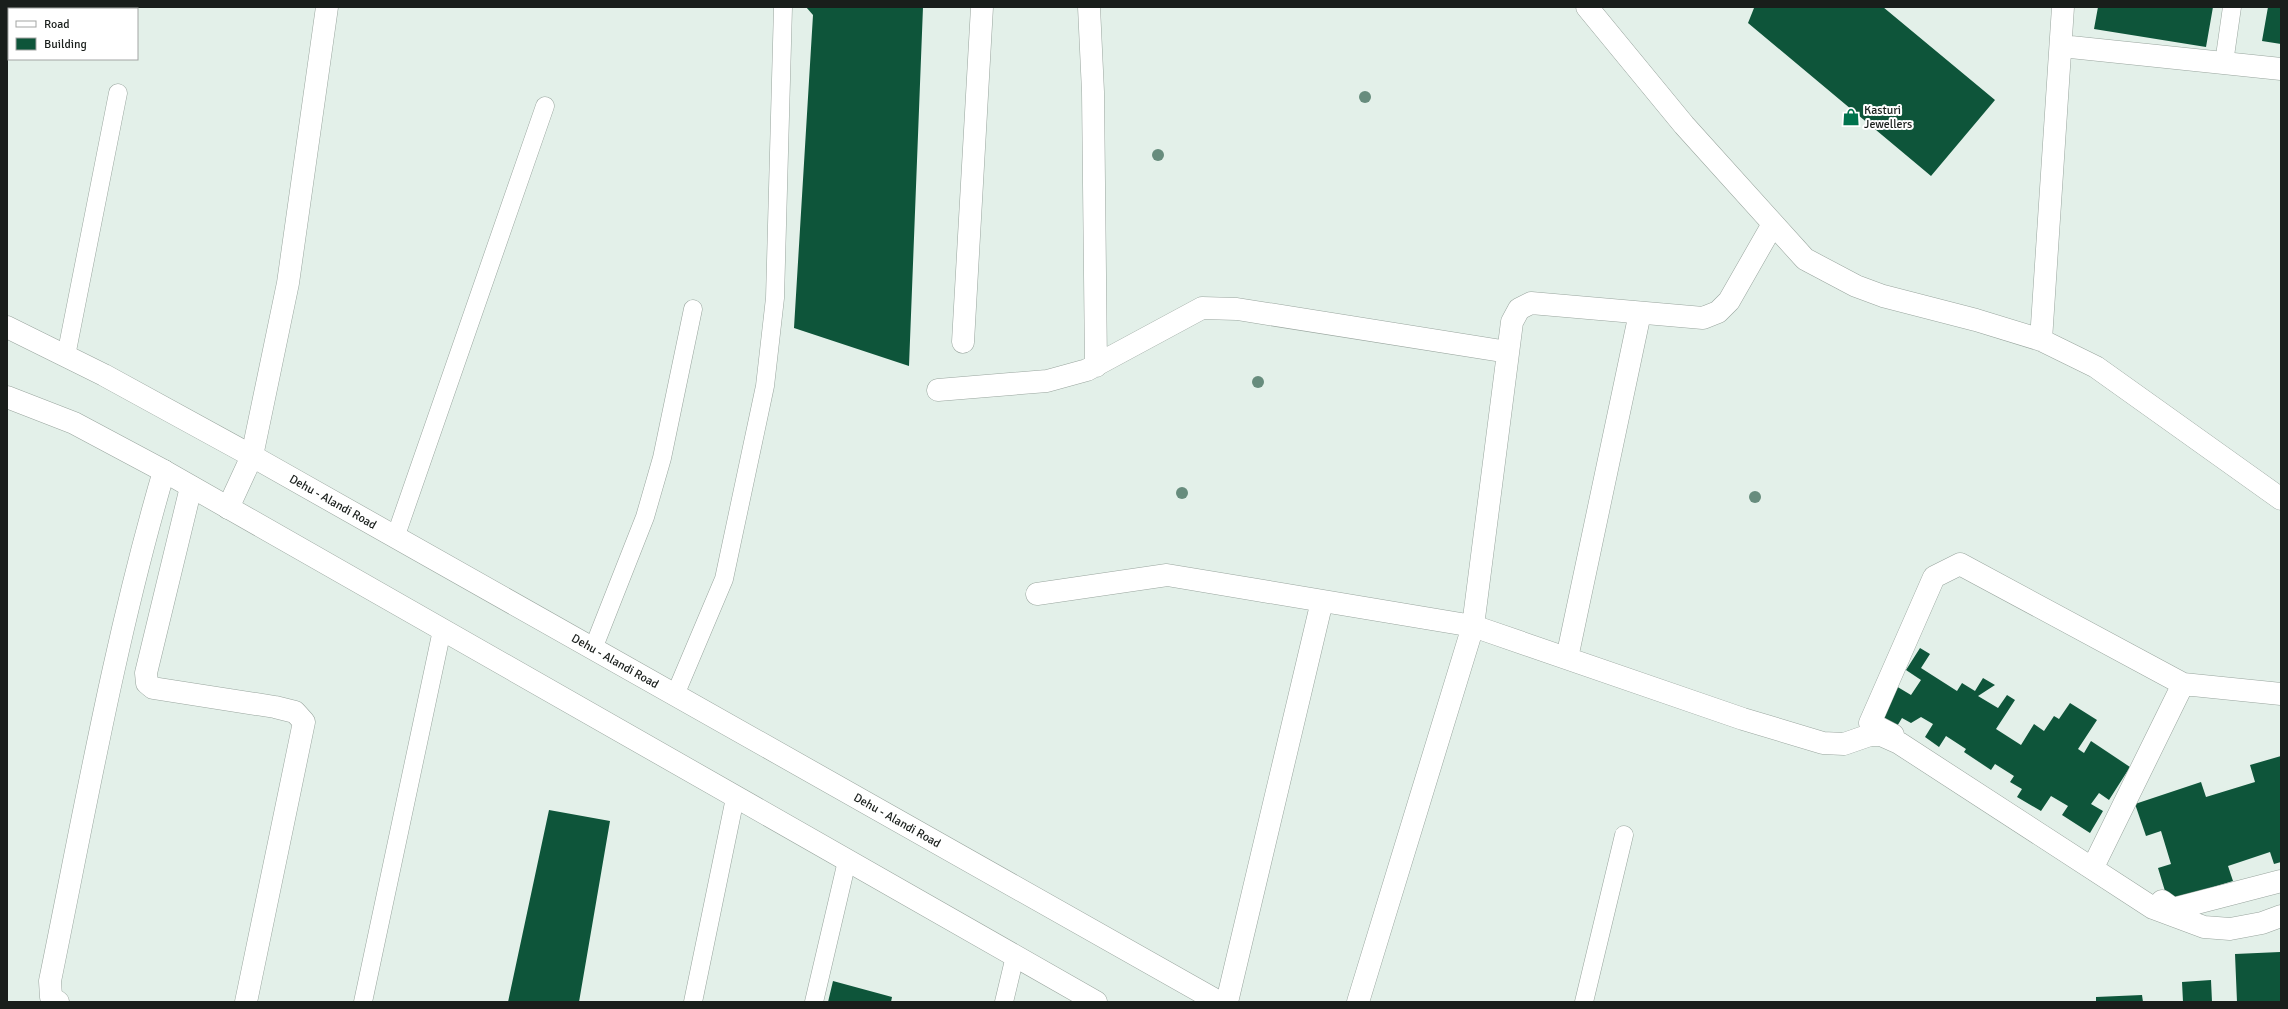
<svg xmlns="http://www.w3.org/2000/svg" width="2288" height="1009" font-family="Signika,sans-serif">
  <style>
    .building { fill: #0e553a }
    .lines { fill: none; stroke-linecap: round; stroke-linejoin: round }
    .service-casing { stroke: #99a59e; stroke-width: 19 }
    .minor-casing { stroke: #99a59e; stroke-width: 23 }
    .primary-casing { stroke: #99a59e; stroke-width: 23 }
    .service { stroke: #fff; stroke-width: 18 }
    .minor { stroke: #fff; stroke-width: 22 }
    .primary { stroke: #fff; stroke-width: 22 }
    .tree { fill: #678c7d }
    .labels { text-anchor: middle; stroke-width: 4; stroke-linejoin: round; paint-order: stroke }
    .poi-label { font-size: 12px; fill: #191e1b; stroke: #fff; text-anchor: start }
    .street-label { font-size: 12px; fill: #191e1b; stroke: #fff }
  </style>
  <rect width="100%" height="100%" fill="#e3f0e9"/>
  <!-- building -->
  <path class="building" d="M806 7H923L909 366 794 328 813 15Z
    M1751 7H1883L1995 100 1931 176 1748 23 1754 8Z
    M2098 7H2213L2206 47 2094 29Z
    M2268 7H2281V44L2262 41Z
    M1920 648 1930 654 1921 668 1957 691 1962 683 1975 691 1983 678 1995 685 1978 696 1998 708 2007 695 2015 700 1996 729 2021 745 2034 724 2044 731 2054 716 2059 719 2070 703 2097 720 2078 749 2084 753 2091 741 2130 767 2109 800 2099 793 2091 804 2103 811 2090 833 2062 815 2068 806 2051 796 2041 811 2017 797 2022 789 2010 782 2014 776 1995 764 1991 770 1964 752 1966 749 1946 736 1939 747 1925 737 1933 724 1921 717 1911 723 1902 718 1896 728 1877 717 1896 686 1911 695 1921 680 1906 670Z
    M2281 756V862L2274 864 2270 852 2228 866 2233 881 2168 901 2158 868 2171 864 2161 831 2146 836 2135 804 2201 782 2206 797 2255 782 2250 765Z
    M549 810 610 821 579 1002H508Z
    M2280 952 2281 1002H2237L2235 954Z
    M2211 980 2212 1002H2183L2182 982Z
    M833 981 892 997 891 1002H828Z
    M2142 995 2143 1002H2096V997Z"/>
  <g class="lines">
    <!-- service casing -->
    <g class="service-casing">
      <path id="service" d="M2224 63 2232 7
        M66 356 118 93
        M395 538 545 106
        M593 649 645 517 662 458 693 309
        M675 695 724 579 765 386 775 298 783 7
        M363 1002 442 630
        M693 1002 735 798
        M814 1002 847 861
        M1004 1002 1015 956
        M1584 1002 1624 835"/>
    </g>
    <!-- minor casing -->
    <g class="minor-casing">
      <path id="minor" d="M1089 7 1093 92 1096 366
        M1587 7 1684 125 1805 259 1856 286 1883 296 1976 320 2041 340 2096 367 2281 499
        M2061 46 2281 69
        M2041 340 2063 7
        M963 342 982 7
        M938 390 1047 381 1087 370 1202 308 1237 309 1508 352
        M191 487 146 673 147 683 153 688 275 707 295 712 304 722 246 1002
        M228 508 252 456 288 283 327 7
        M1037 594 1167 575 1473 626 1743 719 1823 743 1844 744 1870 735H1881L1899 743 2153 908 2204 927 2230 929 2262 923 2281 916
        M1567 658 1640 313
        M1893 735 1870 723 1934 577 1960 564 2183 684 2281 694
        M2097 859 2183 684
        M2162 901 2173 909 2281 881
        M58 1002 51 997 50 981C85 810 115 638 164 471
        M1227 1002 1322 601
        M1358 1002 1473 626 1512 322 1519 309 1531 303 1703 318 1718 312 1729 301 1773 224"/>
    </g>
    <!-- primary casing -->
    <g class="primary-casing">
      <g id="primary">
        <path id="s1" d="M7 327 104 375 252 456 1219 1002"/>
        <path d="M7 397 74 423 164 471 1096 1002"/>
      </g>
    </g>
    <!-- service -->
    <use href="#service" class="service"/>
    <!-- minor -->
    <use href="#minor" class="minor"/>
    <!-- primary -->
    <use href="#primary" class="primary"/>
  </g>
  <!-- trees -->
  <g class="tree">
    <circle cx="1365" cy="97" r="6"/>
    <circle cx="1158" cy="155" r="6"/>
    <circle cx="1258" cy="382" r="6"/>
    <circle cx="1182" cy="493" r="6"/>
    <circle cx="1755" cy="497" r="6"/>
  </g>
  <!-- icons -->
  <defs>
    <g id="shop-bare" transform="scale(1.38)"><path d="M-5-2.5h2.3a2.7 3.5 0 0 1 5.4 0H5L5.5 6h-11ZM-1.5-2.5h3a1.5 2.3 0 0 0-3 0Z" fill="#00734d" stroke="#fff" stroke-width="2.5" paint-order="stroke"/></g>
  </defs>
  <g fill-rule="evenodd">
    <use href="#shop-bare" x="1851" y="117"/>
  </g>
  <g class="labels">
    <!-- poi labels -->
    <g class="poi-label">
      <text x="1864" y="114">Kasturi<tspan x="1864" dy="14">Jewellers</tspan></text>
    </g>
    <!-- street labels -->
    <g class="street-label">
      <text dy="4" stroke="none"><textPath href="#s1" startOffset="370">Dehu - Alandi Road</textPath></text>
      <text dy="4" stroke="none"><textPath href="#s1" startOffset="694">Dehu - Alandi Road</textPath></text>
      <text dy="4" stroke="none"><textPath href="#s1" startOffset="1018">Dehu - Alandi Road</textPath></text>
    </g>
  </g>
  <!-- border -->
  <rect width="2288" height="1009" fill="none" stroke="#191e1b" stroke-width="16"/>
  <!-- legend -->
  <rect x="8" y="8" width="130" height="52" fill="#ffffff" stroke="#a3a5a4"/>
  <rect x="16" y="21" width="20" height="6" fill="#ffffff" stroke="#a3a5a4"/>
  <text x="44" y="28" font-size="12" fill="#191e1b">Road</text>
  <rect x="16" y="38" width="20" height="12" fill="#0e553a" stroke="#a3a5a4"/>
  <text x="44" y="48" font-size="12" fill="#191e1b">Building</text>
</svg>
